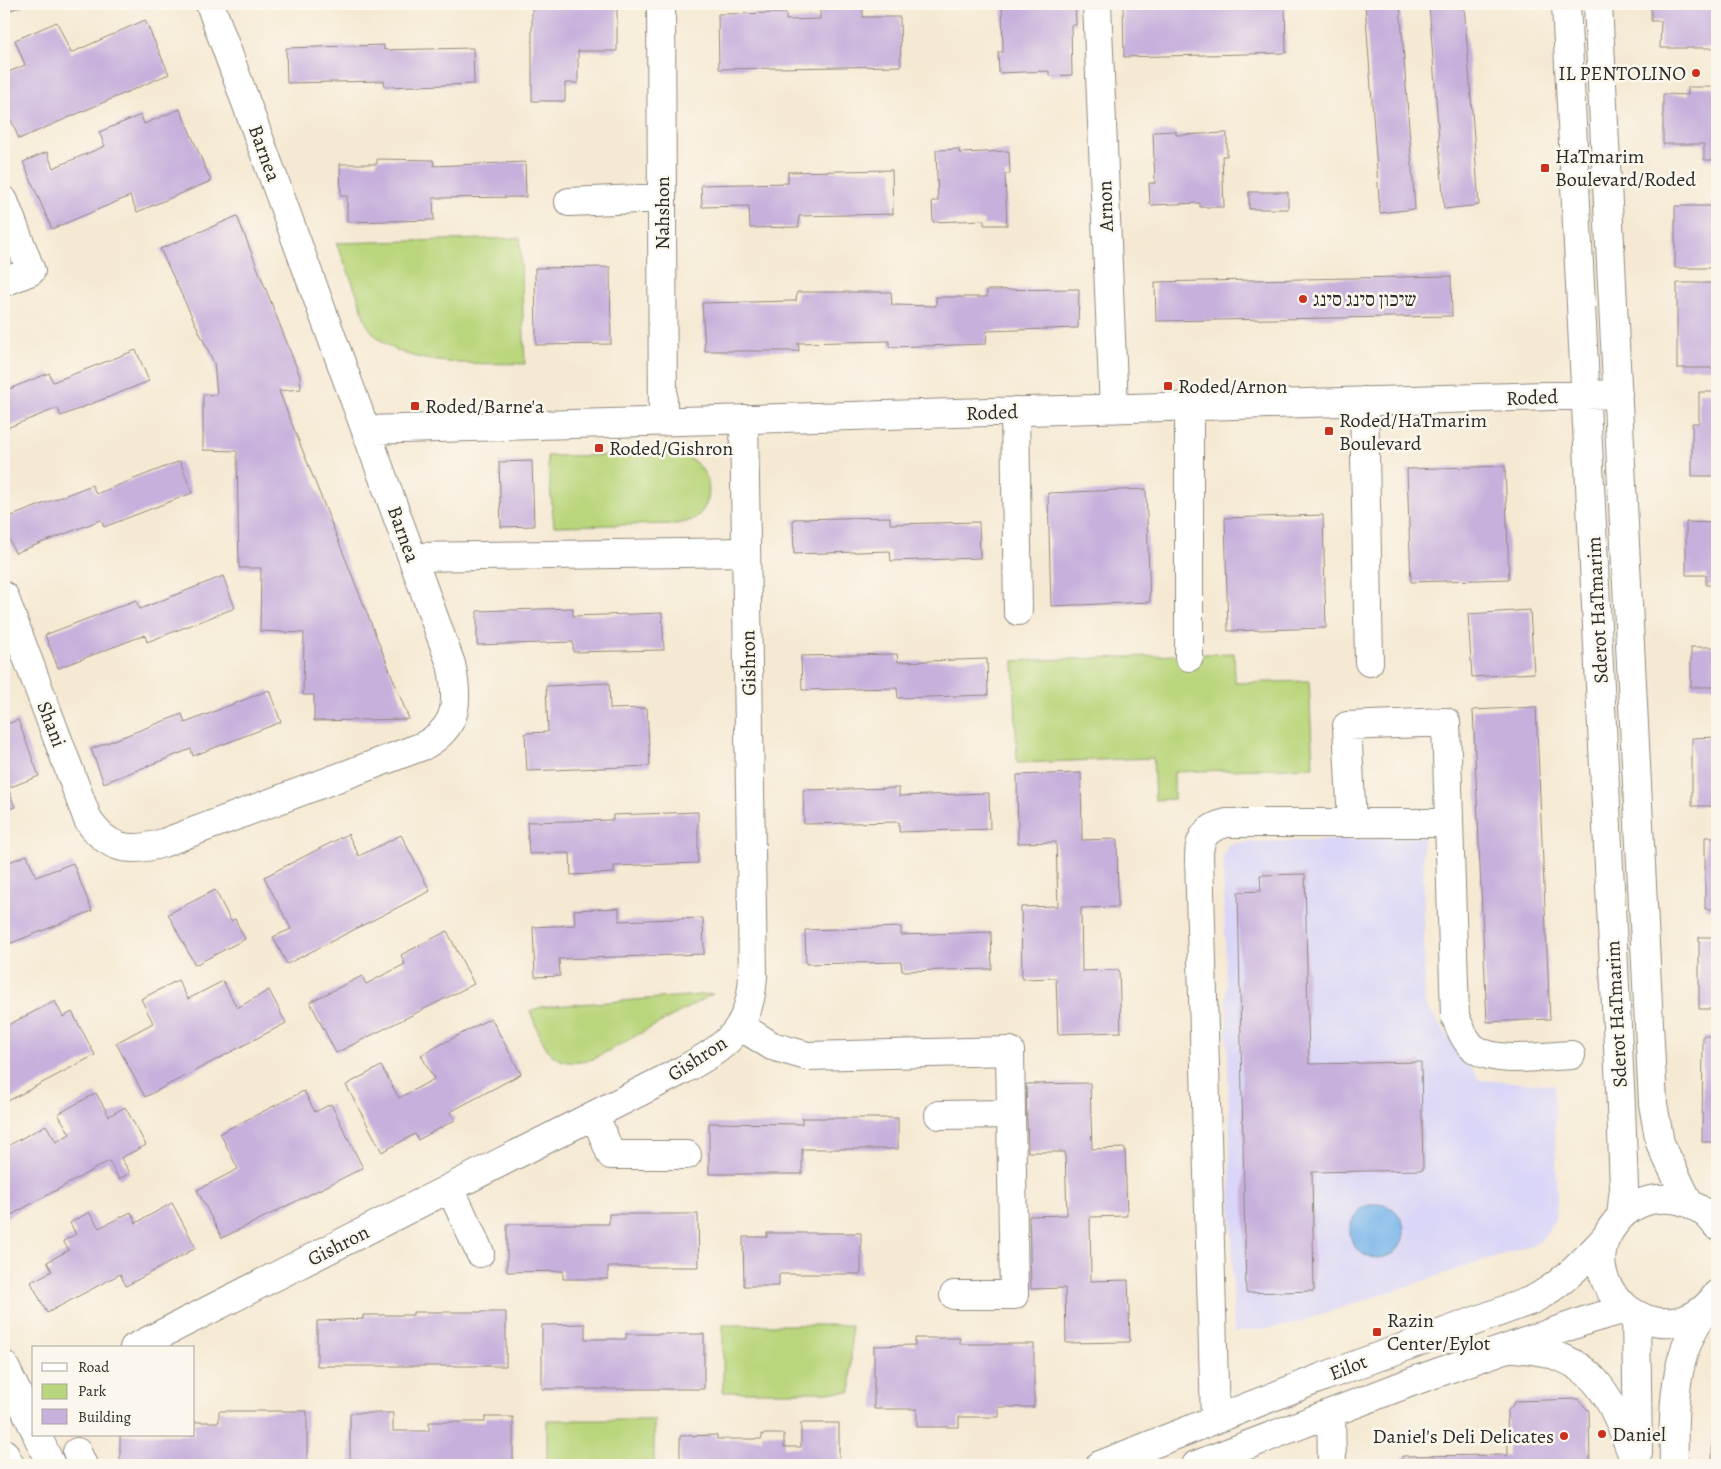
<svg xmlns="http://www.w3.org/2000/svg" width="1721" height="1469" font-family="Alegreya,'Frank Ruhl Libre',serif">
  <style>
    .built { fill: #dad6f7 }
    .green { fill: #bad67c; stroke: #728054 }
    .water { fill: #79b5eb; stroke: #52708b }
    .building { fill: #c7b0dc }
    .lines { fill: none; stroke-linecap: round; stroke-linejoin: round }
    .minor-casing { stroke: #908a7f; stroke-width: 30 }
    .minor { stroke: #fff; stroke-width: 28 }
    .poi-dot { fill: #c8321e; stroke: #fbf7ec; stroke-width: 2 }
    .labels { text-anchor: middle; stroke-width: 5; stroke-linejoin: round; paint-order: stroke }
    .poi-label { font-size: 20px; fill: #2b2b2b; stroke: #fbf7ec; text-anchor: start }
    .street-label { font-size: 20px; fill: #2b2b2b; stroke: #fbf7ec }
  </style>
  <rect width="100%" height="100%" fill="#fbf7ec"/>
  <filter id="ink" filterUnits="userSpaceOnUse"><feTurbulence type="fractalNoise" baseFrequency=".02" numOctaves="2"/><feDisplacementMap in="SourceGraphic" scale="10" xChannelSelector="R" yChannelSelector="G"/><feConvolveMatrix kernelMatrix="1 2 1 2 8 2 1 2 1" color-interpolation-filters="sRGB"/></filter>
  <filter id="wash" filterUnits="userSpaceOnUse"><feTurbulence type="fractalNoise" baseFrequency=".0096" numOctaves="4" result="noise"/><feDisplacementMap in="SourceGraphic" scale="20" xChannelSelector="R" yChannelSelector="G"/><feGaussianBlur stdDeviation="1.12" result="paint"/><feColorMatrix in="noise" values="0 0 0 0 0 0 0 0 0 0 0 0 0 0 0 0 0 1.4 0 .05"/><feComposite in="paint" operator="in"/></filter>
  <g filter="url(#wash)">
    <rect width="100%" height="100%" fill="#f5e9d3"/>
    <!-- built -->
    <path class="built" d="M1423 837 1425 1005 1480 1080 1554 1085 1557 1204 1556 1218 1540 1242 1287 1326 1234 1332 1223 856 1228 846 1236 843Z"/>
    <!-- green -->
    <path class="green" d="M520 238 525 364C480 362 400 371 370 329 364 322 362 309 359 300 352 281 345 262 336 243Z
      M682 455C712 465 719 504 692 520 687 522 681 523 676 524L554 526 547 456Z
      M1234 653 1235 683 1309 681 1313 767 1174 772V799L1155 800 1153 758 1017 763 1014 661Z
      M713 994 593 1059C549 1072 544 1045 530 1011L541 1007Z
      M723 1325H851V1392H723Z
      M547 1420H654V1465H547Z"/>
    <!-- water -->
    <path class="water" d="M1350 1231a27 27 0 1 1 54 0a27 27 0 1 1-54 0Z"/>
    <g id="blocks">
      <!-- building -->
      <path class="building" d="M4 4H26L4 13Z
        M532 4H617V51H578V83H565V101H532Z
        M820 4H863V17H900L901 66 719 69 718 14 786 13V20L820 19Z
        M1002 4H1075L1076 25H1071L1072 75 1049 76V71L999 73 998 52H1003Z
        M1123 4H1285L1286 53 1124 57Z
        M1365 4H1400L1415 209 1380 213Z
        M1429 4H1464L1479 205 1444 209Z
        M1651 4H1717V48H1660L1661 21H1651Z
        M145 20 169 74 19 139 4 103V74L25 65 15 40 57 22 71 53Z
        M384 45V50L473 48 474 84 385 87 384 81 287 83 286 48Z
        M1688 87H1717V160H1704V144H1663V94L1688 95Z
        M180 109 211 181 137 212 130 196 52 229 23 162 47 152 53 168 105 146 99 132 141 115 144 124Z
        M1176 131V135L1227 133V156H1222L1224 207H1200V203L1150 205 1149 183H1155L1153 132Z
        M959 149V153L1009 151 1010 174H1005L1007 225H984V220L933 222 932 201H938L936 150Z
        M377 159 433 160 434 166 525 162 526 197 433 198 434 220 347 222V196H341L340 164H377Z
        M892 170 893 214 799 216V227L750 228 749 206 702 207 701 185 788 183V172Z
        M1249 192H1288V209H1249Z
        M1675 206H1717V268H1675Z
        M237 216 300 376 301 389 279 391 409 719 314 721V695H303L304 633 260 631 261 568H239L237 451 203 450V394L217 395 214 363 160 249Z
        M610 267 611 344 536 345 535 268Z
        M1451 276 1452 316 1156 321 1155 282Z
        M1677 283H1717V368H1677Z
        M1079 289 1078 328 987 331 986 344 889 347V341L798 343 799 351H705L702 303 796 301 797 292H891L892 305 936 306V297H987V290Z
        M136 350 149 381 61 416 58 408 4 429V391L49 373 53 382Z
        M1699 392H1717V476H1692V423H1699Z
        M180 461 192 493 104 527 101 520 15 553 4 526V519L92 485 96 494Z
        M532 461 534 526 501 527 499 462Z
        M1505 466 1509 579 1411 582 1407 469Z
        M1146 489 1150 602 1051 606 1048 493Z
        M1323 515 1326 628 1228 631 1225 518Z
        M890 517V524L979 522 980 558 891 561 890 551 794 554 793 519Z
        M1686 522 1717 523V585H1706V575H1686Z
        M223 576 235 608 147 642 145 635 58 668 45 635 136 600 140 609Z
        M573 608V616L662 613 664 650 573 652V642L477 645V611Z
        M1530 610 1534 673 1472 677 1468 614Z
        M1691 647H1717V687H1691Z
        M897 654 898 662 987 659 988 695 898 698 897 688 802 690 801 656Z
        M609 683 610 709 647 708 650 766 527 771 525 733 548 732 546 686Z
        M269 690 281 722 193 756 191 749 104 783 91 749 182 714 185 723Z
        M1536 707 1550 1019 1487 1022 1473 710Z
        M18 720 39 776 8 788 15 807 4 811V725Z
        M1717 737V806H1692V738Z
        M1081 773 1082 840 1117 839 1118 907 1081 908 1082 971 1119 970 1121 1032 1058 1034 1056 978 1022 979 1021 907 1058 906 1056 842 1018 843 1017 775Z
        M899 788V796L989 793 990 829 899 832V822L804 824 803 790Z
        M698 812V863L614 866V873L571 875 570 853 529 854 527 822 613 820V815Z
        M348 834 359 856 401 835 430 891 287 964 273 937 291 929 264 877Z
        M1705 837H1717V909H1705Z
        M27 855 36 877 73 863 92 911 4 946V864Z
        M1305 874 1309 1064 1421 1062 1423 1170 1312 1172 1314 1291 1246 1293 1238 892 1261 891 1260 875Z
        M215 890 231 921 235 919 245 939 195 965 168 914Z
        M619 908V921L703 918 704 954 559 959 560 976 535 977 533 927 575 925 574 910Z
        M901 927V935L991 932 992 969 902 971 901 962 806 964 805 930Z
        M447 931 474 984 336 1053 310 1002 362 976 366 984 405 964 401 955Z
        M1699 937H1717V1009H1699Z
        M178 980 188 999 223 981 237 1008 269 990 286 1023 145 1097 116 1043 153 1023 141 999Z
        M55 1001 63 1017 72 1012 95 1055 4 1103V1027Z
        M491 1018 521 1074 450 1112 455 1120 418 1140 415 1134 382 1152 346 1085 381 1066 399 1098 434 1079 421 1055Z
        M1703 1036H1717V1142H1702Z
        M1090 1083 1092 1149 1125 1148 1127 1216 1090 1217 1091 1281 1128 1280 1130 1342 1066 1343 1065 1288 1031 1289 1029 1216 1067 1215 1065 1152H1028L1026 1084Z
        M304 1091 315 1112 331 1104 363 1168 222 1238 197 1190 238 1169 220 1133Z
        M96 1093 109 1116 125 1107 146 1145 121 1158 130 1173 119 1179 109 1161 4 1219V1148L46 1125 56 1142 70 1134 58 1114Z
        M802 1118H898V1149H802V1174H709V1123L802 1124Z
        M172 1203 196 1248 126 1286 120 1274 47 1313 31 1282 52 1271 47 1262 69 1250 63 1241 76 1234 70 1223 89 1212 99 1228 131 1212 136 1223Z
        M609 1214H698L699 1267H608V1279H563V1271L507 1272V1224H609Z
        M767 1233H861V1274H779V1286H744L743 1237H767Z
        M413 1312H506V1366H317V1321L363 1319V1315H413Z
        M585 1324V1339H626V1334H704V1389H542V1325Z
        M915 1338H960V1344H1034V1407H999V1417H959V1427H917V1409H874V1346L915 1345Z
        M1578 1399 1589 1411 1590 1465H1402V1456L1508 1455 1507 1412 1516 1401Z
        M1713 1409H1717V1465H1712Z
        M219 1411H307V1465H120V1435H194V1422H219Z
        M350 1413H393V1431H429V1422H485V1417H513V1465H350Z
        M801 1423H839V1465H680V1436L717 1435V1439H762V1434H784V1447H801Z"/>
    </g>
  </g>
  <g filter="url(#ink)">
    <use href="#blocks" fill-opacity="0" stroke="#908a7f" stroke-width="1"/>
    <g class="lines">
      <!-- minor casing -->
      <g class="minor-casing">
        <path id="minor" d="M661 4 663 422
          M1097 4 1114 409
          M1566 4 1621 1107 1624 1188 1621 1216
          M1598 4 1653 1104 1660 1143 1689 1203
          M4 201 31 271 4 282
          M569 202 662 198
          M1364 401 1369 662
          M1189 407V657
          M1015 411 1018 611
          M366 430 1618 394
          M412 557 746 552
          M4 596 88 820C108 850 130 853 163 843L423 746C459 727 459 701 451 664L210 4
          M1352 823 1347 726 1446 722 1455 1016C1460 1028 1465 1042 1475 1049 1496 1064 1546 1056 1571 1055
          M740 1026 772 1046 807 1056 1010 1051 1014 1295H954
          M595 1115 611 1155H687
          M939 1115 1011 1114
          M450 1188 480 1253
          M1717 1226C1703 1207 1682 1197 1658 1199 1642 1200 1626 1209 1616 1222 1563 1285 1666 1366 1717 1294
          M1636 1316 1638 1452
          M134 1348 683 1070C728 1045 750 1030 753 976L744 419
          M1515 1348C1597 1354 1611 1396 1636 1465
          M4 1365 34 1428
          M1331 1413 1332 1465
          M1215 1419 1199 856C1199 836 1208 827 1227 823H1449
          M37 1435 51 1465
          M77 1452 83 1465
          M4 1453 10 1465
          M1100 1465 1323 1377 1532 1300C1563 1284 1584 1261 1607 1236
          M1196 1465 1414 1381 1590 1319 1626 1309
          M1674 1465C1673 1410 1672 1352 1708 1307"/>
      </g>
      <!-- minor -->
      <use href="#minor" class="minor"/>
    </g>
  </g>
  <!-- markers -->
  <g class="poi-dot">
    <circle cx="1696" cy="73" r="5"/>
    <rect x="1540" y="163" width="10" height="10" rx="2.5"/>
    <circle cx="1303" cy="299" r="5"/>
    <rect x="1163" y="381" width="10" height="10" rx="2.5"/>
    <rect x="410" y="401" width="10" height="10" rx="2.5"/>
    <rect x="1324" y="426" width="10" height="10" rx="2.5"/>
    <rect x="594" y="443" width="10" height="10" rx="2.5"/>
    <rect x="1372" y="1327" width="10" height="10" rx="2.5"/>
    <circle cx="1602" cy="1434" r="5"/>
    <circle cx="1564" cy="1436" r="5"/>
  </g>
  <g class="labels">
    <!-- poi labels -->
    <g class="poi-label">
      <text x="1686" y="80" text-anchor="end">IL PENTOLINO</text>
      <text x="1555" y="163">HaTmarim<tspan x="1555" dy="23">Boulevard/Roded</tspan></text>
      <text x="1313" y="306">שיכון סינג סינג</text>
      <text x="1178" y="393">Roded/Arnon</text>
      <text x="425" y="413">Roded/Barne'a</text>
      <text x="1339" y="427">Roded/HaTmarim<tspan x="1339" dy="23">Boulevard</tspan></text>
      <text x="609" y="455">Roded/Gishron</text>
      <text x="1387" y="1327">Razin<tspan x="1387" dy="23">Center/Eylot</tspan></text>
      <text x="1612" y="1441">Daniel</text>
      <text x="1554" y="1443" text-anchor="end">Daniel's Deli Delicates</text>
    </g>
    <!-- street labels -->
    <g class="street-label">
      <text transform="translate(265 153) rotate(70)" y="7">Barnea</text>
      <text transform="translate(1105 206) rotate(-92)" y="7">Arnon</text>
      <text transform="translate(662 213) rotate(-90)" y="7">Nahshon</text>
      <text transform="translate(1532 397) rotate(-2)" y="7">Roded</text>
      <text transform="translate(992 412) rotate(-2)" y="7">Roded</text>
      <text transform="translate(404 534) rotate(70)" y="7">Barnea</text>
      <text transform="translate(1597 610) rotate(-93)" y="7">Sderot HaTmarim</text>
      <text transform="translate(748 663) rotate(-91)" y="7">Gishron</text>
      <text transform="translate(52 724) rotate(69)" y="7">Shani</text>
      <text transform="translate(1616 1014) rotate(-93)" y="7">Sderot HaTmarim</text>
      <text transform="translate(697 1058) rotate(-33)" y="7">Gishron</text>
      <text transform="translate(338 1245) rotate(-27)" y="7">Gishron</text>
      <text transform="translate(1348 1367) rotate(-21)" y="7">Eilot</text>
    </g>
  </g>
  <!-- margin -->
  <rect width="1721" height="1469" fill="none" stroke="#fbf7ec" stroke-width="20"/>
  <!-- legend -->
  <rect x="32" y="1346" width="162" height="90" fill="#fbf7ec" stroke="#a8a59f"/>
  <rect x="42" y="1363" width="25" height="8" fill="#ffffff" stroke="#a8a59f"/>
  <text x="78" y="1372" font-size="15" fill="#2b2b2b">Road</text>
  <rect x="42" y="1384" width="25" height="15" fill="#bad67c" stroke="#a8a59f"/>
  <text x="78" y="1396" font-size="15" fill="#2b2b2b">Park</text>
  <rect x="42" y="1409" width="25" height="15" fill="#c7b0dc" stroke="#a8a59f"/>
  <text x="78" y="1422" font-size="15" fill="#2b2b2b">Building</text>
</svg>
